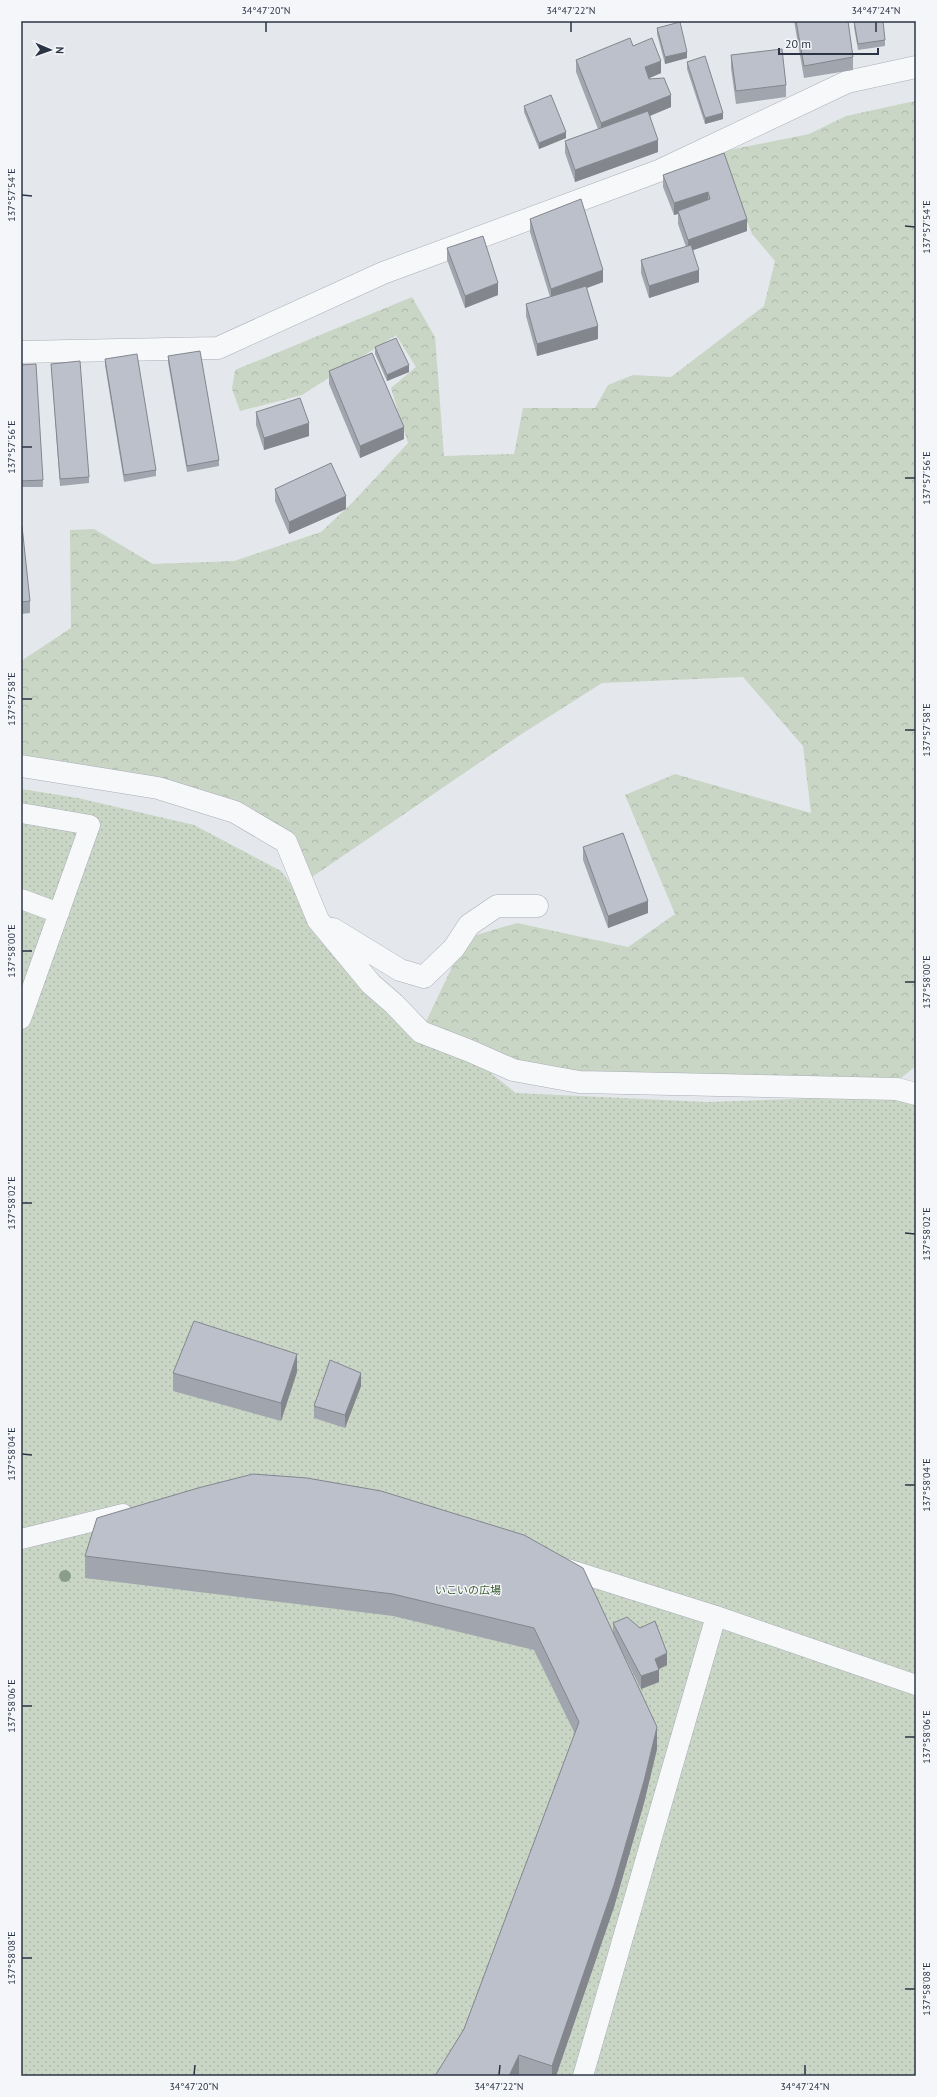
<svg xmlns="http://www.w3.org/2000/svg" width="937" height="2097" font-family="'PT Sans','Noto Sans JP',sans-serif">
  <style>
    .forest { fill: url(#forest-crowns) }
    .park { fill: url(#park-dots) }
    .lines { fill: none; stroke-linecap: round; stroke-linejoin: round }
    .lane-casing { stroke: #a9aeb7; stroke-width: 21 }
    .street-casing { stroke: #a9aeb7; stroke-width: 23 }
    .lane { stroke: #f7f8fa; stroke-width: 20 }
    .street { stroke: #f7f8fa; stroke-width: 22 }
    .tree { fill: #899d89 }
    .wall { fill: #a1a5ae }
    .shaded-wall { fill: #83868d }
    .building { fill: #bbc0ca; stroke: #83868d }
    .ticks { fill: none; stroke: #2b3445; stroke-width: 1.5 }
    .labels { text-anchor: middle; stroke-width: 3; stroke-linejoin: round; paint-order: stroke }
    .park-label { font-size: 11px; fill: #3f6138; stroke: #f4f6f9 }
    .neatline { fill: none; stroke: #2b3445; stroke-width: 1.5 }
    .ticks-label { font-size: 10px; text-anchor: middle; fill: #2b3445 }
  </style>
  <defs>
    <pattern id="forest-crowns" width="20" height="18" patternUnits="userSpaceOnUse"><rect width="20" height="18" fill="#c9d6c5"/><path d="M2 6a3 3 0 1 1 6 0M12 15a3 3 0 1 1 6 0" fill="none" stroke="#adb8ab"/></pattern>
    <pattern id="park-dots" width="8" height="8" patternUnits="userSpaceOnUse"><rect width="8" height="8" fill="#c9d6c5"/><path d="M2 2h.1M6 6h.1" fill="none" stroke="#adb8ab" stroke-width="1.8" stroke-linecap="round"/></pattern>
  </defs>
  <rect width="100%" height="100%" fill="#e4e7ec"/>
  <!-- forest -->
  <path class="forest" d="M915 101 916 1066 901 1078 579 1082 421 1032 466 938 517 923 628 947 675 914 625 795 675 774 811 813 803 746 743 677 602 683 517 737 312 877 235 812 21 755V661L71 628 70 530 94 529 153 564 234 561 321 532 353 502 408 443 391 388 416 367 396 335 302 395 240 411 232 389 235 370 412 297 435 337 444 456 514 454 523 408H595L608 385 633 375 671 377 764 306 775 261 752 234 719 152 809 134 846 116Z"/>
  <!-- park -->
  <path class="park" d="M21 789 78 798 194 825 281 871 318 920 376 983 516 1093 707 1102 896 1095 916 1104V2076H21Z"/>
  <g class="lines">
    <!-- lane casing -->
    <g class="lane-casing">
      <path id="lane" d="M21 813 90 825 21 1019
        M21 899 59 913
        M21 1539 123 1514
        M561 1567 716 1616 916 1685
        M583 2076 716 1616"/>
    </g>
    <!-- street casing -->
    <g class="street-casing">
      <path id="street" d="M21 352 218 348 383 273 661 170 847 82 916 67
        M21 766 158 788 235 812 286 842 318 920 371 984 394 1004 421 1032 470 1051 513 1070 579 1082 897 1089 916 1094
        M333 929 400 970 424 977 454 948 469 925 497 906H537"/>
    </g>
    <!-- lane -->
    <use href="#lane" class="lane"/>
    <!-- street -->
    <use href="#street" class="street"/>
  </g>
  <!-- trees -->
  <circle class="tree" cx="65" cy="1576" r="6"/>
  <!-- wall -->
  <path class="wall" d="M794 21H848L853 57V70L804 78Z
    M854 21 885 40V46L858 50 854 27Z
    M657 28 687 58 665 64 657 34Z
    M633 46 661 73 649 78 671 107 650 116 658 152 575 182 565 153V141L598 129 576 72V60Z
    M731 55 786 85V97L736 104 731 68Z
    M687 62 723 119 705 124 687 69Z
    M524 106 566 138 539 149 524 112Z
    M724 153 747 231 693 250 699 282 649 298 641 273V260L686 247 678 224V214L674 215 663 187V175Z
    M530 219 603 282 587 288 598 339 537 356 526 316V304L550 297 530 232Z
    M447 248 498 295 465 308 447 260Z
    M375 347 409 372 387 381 375 354Z
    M168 356 219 460V466L187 472 168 362Z
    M105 359 156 470V476L124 482 105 365Z
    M51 364 89 477V483L60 486Z
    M21 365 43 480V487H21Z
    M329 371 404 439 360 458 329 384Z
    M256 412 309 436 264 450 256 425Z
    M275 489 346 509 289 534 275 501Z
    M21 526 30 601V613L21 614Z
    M583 847 648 913 608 928 583 860Z
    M297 1372 281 1421 173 1391V1373Z
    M361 1386 345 1428 314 1418V1406Z
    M97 1518 613 1632V1623L667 1665 659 1669V1682L641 1689 623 1653 657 1749 644 1803 614 1907 556 2076H435L464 2029 575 1734 534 1650 393 1616 85 1578V1556Z"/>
  <!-- shaded-wall -->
  <path class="shaded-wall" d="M687 52V58L665 64V57Z
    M661 61V73L645 80V67Z
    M671 95V107L601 136V123Z
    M723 113V119L705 124V118Z
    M566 132V138L539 149V143Z
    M658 140V152L575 182V170Z
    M708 192V204L678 211V214L674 215V203Z
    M747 219V231L688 252V240Z
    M603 270V282L551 301V289Z
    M699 270V282L649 298V286Z
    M498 283V295L465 308V296Z
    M598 326V339L537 356V344Z
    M409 365V372L387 381V375Z
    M309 423V436L264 450V438Z
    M404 427V439L360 458V446Z
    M346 496V509L289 534V522Z
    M648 901V913L608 928V916Z
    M297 1354V1372L281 1421V1403Z
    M361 1373V1386L345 1428V1415Z
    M667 1653V1665L657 1670H659V1682L641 1689V1676L655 1659Z
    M657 1727V1749L644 1803 614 1907 556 2076H552V2066Z
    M519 2055V2076H509Z"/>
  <!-- building -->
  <path class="building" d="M796 21H848L853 57 804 66Z
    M854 21H883L885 40 858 44Z
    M680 22 687 52 665 57 657 28Z
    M630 38 633 46 652 38 661 61 645 67 649 79 664 78 671 95 601 123 576 60Z
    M782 49 786 85 736 91 731 55Z
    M705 56 723 113 705 118 687 62Z
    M551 95 566 132 539 143 524 106Z
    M648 111 658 140 575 170 565 141Z
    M724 153 747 219 688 240 678 211 710 199 708 192 674 203 663 175Z
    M581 199 603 270 551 289 530 219Z
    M483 236 498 283 465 296 447 248Z
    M691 245 699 270 649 286 641 260Z
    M586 286 598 326 537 344 526 304Z
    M396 338 409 365 387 375 375 347Z
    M200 351 219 460 187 466 168 356Z
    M372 353 404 427 360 446 329 371Z
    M137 354 156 470 124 475 105 359Z
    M80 361 89 477 60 479 51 364Z
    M36 364 43 480 21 481V365Z
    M300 398 309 423 264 438 256 412Z
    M331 463 346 496 289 522 275 489Z
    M21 526H22L30 601 21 602Z
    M623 833 648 901 608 916 583 847Z
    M194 1321 297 1354 281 1403 173 1373Z
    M330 1360 361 1373 345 1415 314 1406Z
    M253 1474 307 1478 381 1491 524 1535 583 1568 657 1727 644 1781 614 1885 552 2066 519 2055 509 2076H435L464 2029 579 1722 534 1628 393 1594 85 1556 97 1518 198 1488Z
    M627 1617 640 1628 655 1621 667 1653 655 1659 659 1670 641 1676 613 1623Z"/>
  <!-- ticks -->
  <path class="ticks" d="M266 32V22M571 32V22M876 32V22M22 195 32 196M905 226 915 227M22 447H32M905 478H915M22 699H32M905 730H915M22 951H32M905 982H915M22 1203H32M905 1233 915 1234M22 1454 32 1455M905 1485H915M22 1706H32M905 1737H915M22 1958H32M905 1989H915M194 2075 195 2065M499 2075 500 2065M805 2075V2065"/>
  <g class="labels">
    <!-- park labels -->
    <g class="park-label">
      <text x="468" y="1594">いこいの広場</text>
    </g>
  </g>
  <!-- border -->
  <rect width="937" height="2097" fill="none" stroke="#f4f6f9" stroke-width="44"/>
  <!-- north arrow -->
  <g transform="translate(50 50) rotate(92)" stroke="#f4f6f9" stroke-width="3" paint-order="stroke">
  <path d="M0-3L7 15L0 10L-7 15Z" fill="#2b3445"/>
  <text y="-6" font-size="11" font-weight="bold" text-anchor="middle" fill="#2b3445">N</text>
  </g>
  <!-- scale -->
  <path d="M779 48v6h99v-6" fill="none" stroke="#2b3445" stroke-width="2"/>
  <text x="785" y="48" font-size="12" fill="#2b3445" stroke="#f4f6f9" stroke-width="3" paint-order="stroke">20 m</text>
  <rect x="22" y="22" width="893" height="2053" class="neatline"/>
  <g class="ticks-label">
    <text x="266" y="14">34°47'20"N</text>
    <text x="571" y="14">34°47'22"N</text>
    <text x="876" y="14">34°47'24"N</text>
    <text transform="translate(11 195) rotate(-90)" y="4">137°57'54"E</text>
    <text transform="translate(926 227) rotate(-90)" y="4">137°57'54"E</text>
    <text transform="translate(11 447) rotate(-90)" y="4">137°57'56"E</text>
    <text transform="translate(926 478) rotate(-90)" y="4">137°57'56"E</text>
    <text transform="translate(11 699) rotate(-90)" y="4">137°57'58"E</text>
    <text transform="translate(926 730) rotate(-90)" y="4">137°57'58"E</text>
    <text transform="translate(11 951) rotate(-90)" y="4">137°58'00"E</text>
    <text transform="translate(926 982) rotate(-90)" y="4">137°58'00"E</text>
    <text transform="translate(11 1203) rotate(-90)" y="4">137°58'02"E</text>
    <text transform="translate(926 1234) rotate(-90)" y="4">137°58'02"E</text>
    <text transform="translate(11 1454) rotate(-90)" y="4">137°58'04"E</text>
    <text transform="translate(926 1485) rotate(-90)" y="4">137°58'04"E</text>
    <text transform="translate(11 1706) rotate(-90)" y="4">137°58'06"E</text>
    <text transform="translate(926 1737) rotate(-90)" y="4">137°58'06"E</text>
    <text transform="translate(11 1958) rotate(-90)" y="4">137°58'08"E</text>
    <text transform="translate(926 1989) rotate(-90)" y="4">137°58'08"E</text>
    <text x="194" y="2090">34°47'20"N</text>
    <text x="499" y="2090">34°47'22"N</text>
    <text x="805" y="2090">34°47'24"N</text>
  </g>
</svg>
